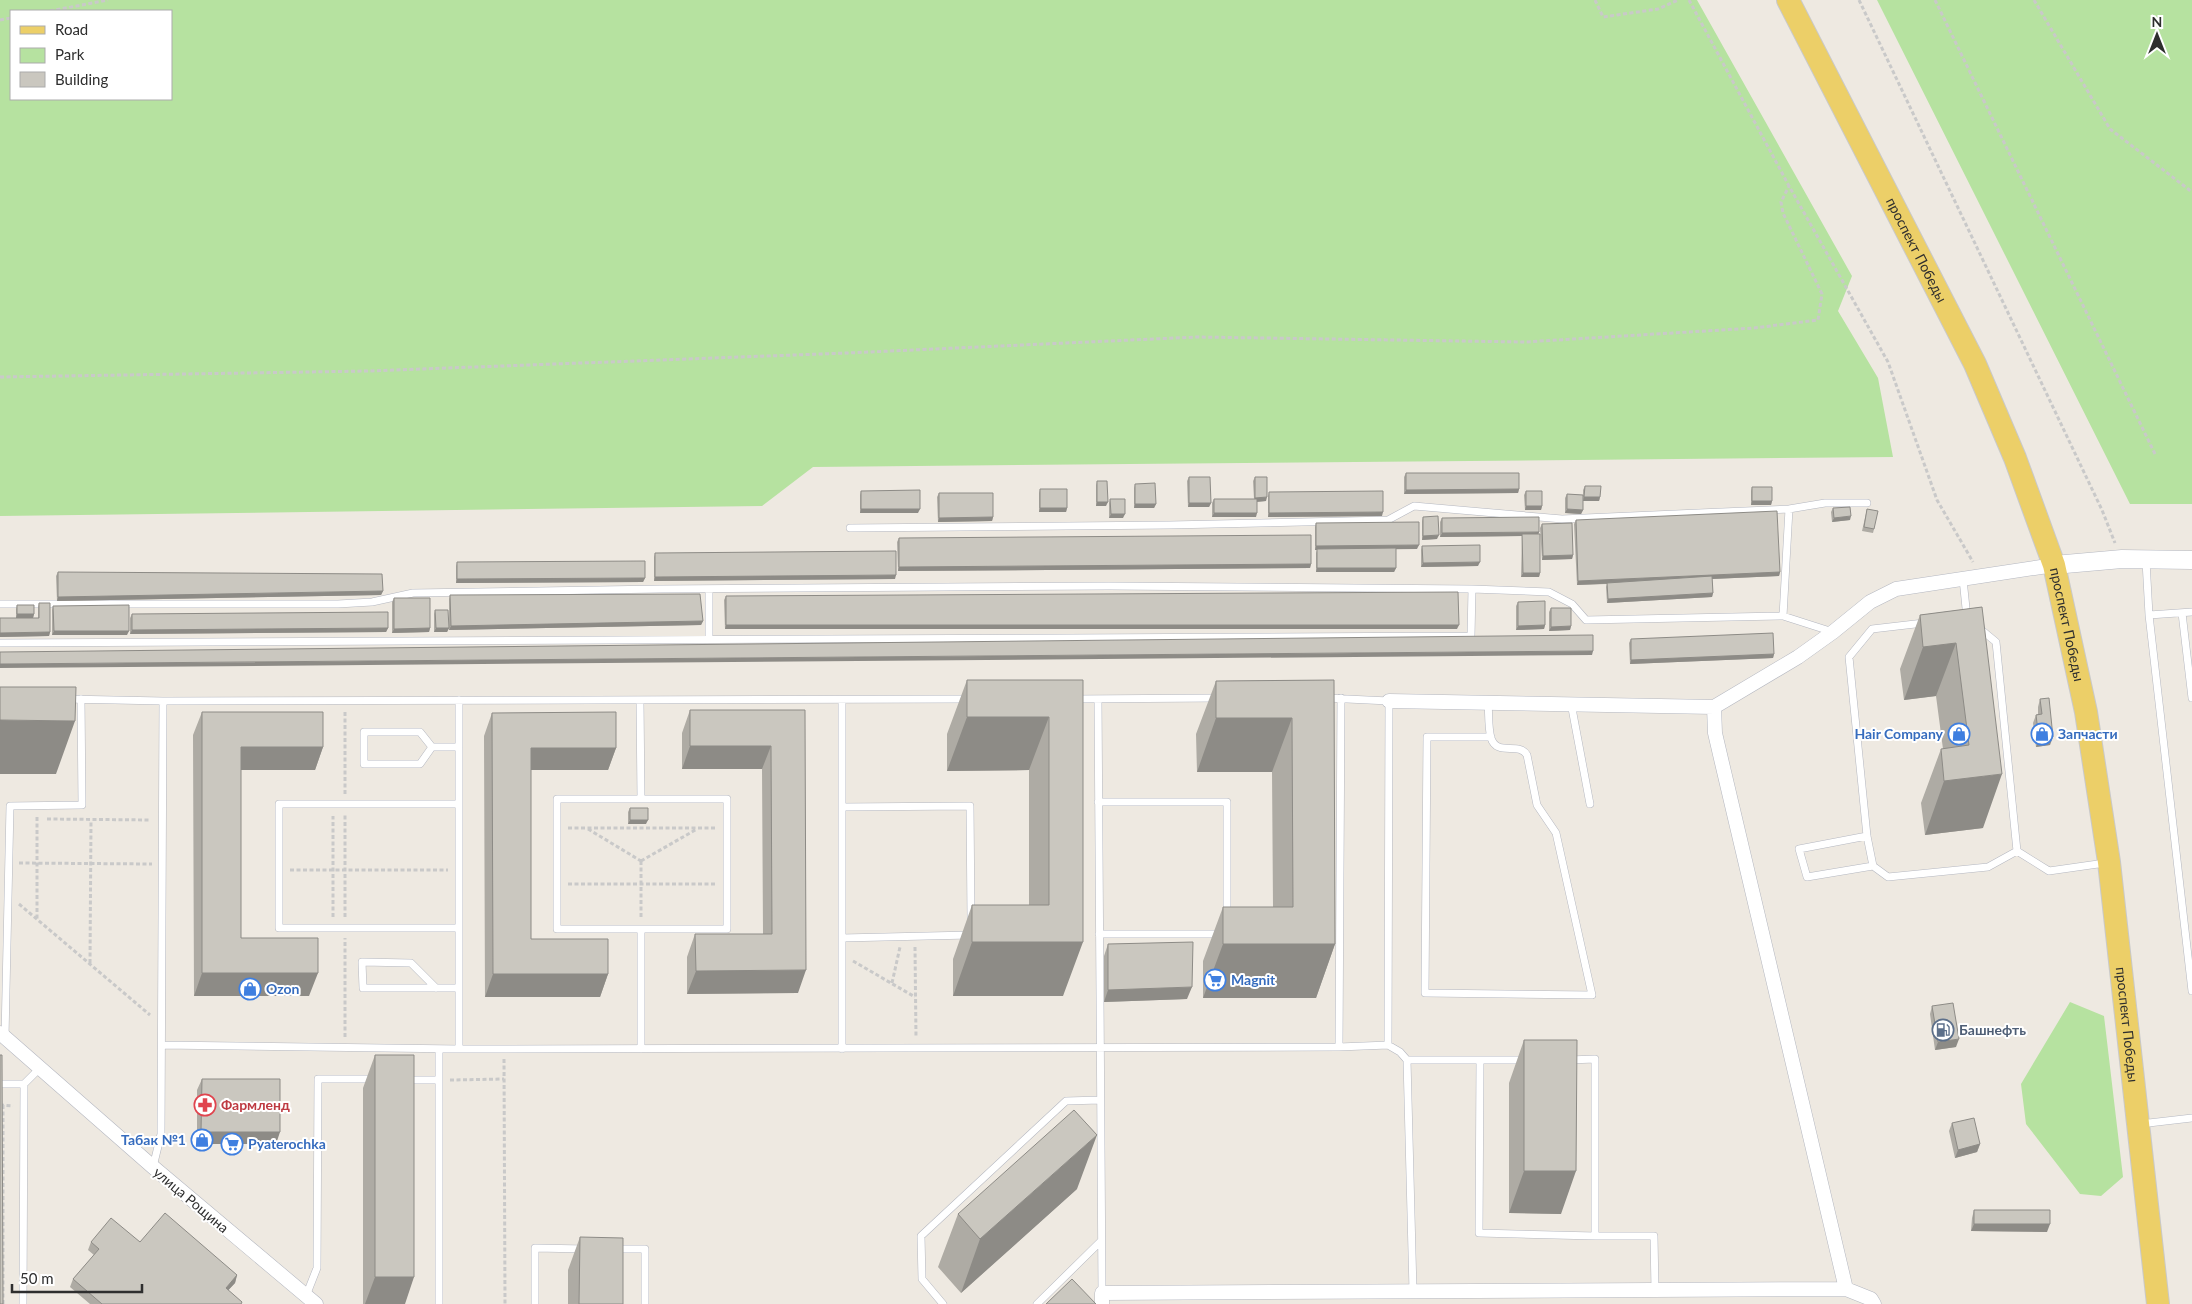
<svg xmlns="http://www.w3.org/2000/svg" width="2192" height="1304" font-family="Lato,sans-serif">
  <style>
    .green { fill: #b6e2a0; fill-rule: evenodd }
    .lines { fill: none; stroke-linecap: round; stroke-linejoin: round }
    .service-casing { stroke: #b4b7c0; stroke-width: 8 }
    .minor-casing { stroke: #b4b7c0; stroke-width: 15 }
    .tertiary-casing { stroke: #b4b7c0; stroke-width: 19 }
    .primary-casing { stroke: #c9c9c9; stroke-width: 24 }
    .path { stroke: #c9c9c9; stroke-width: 3; stroke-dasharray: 4 2.5; stroke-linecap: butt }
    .service { stroke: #fff; stroke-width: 7 }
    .minor { stroke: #fff; stroke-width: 14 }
    .tertiary { stroke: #fff; stroke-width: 18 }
    .primary { stroke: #eccf68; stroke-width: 22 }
    .wall { fill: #aeaba4 }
    .shaded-wall { fill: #8d8b86 }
    .building { fill: #cac7bf; stroke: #8d8b86 }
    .labels { text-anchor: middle; stroke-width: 4; stroke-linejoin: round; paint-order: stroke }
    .street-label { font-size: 14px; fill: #2e2e2e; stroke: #fff }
    .shop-label { font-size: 14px; font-weight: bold; fill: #366cbe; stroke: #fff; text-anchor: start }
    .service-label { font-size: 14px; font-weight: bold; fill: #4e5e75; stroke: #fff; text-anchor: start }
    .health-label { font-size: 14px; font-weight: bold; fill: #be3a42; stroke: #fff; text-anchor: start }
  </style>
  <rect width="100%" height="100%" fill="#eee9e1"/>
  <!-- green -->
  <path class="green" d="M0 0H1697L1852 276 1838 311 1878 378 1893 457 813 467 762 506 0 516ZM11 11H171V99H11Z
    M1877 0H2192V504H2130Z
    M2070 1002 2104 1016 2123 1177 2101 1196 2080 1194 2026 1124 2021 1084Z"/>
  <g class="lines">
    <!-- service casing -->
    <g class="service-casing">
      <path id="service" d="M850 528 1170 525 1388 520 1414 506 1562 519 1789 509 1825 503H1867
        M2146 561 2149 615 2192 991
        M1963 579 1967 618
        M709 589V639
        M0 604H338L372 602 413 593 660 589 1109 586 1472 589 1549 592 1572 604 1586 620 1783 616 1833 632
        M2182 613 2192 698
        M2149 615 2192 612
        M1783 616 1789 509
        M1967 618 1996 642 2017 851 1988 867 1888 877 1873 866 1867 836 1849 657 1872 629Z
        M0 643 1471 636 1472 589
        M1326 698 1389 701 1388 1045
        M66 699 163 701 968 699
        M1074 699 1218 698
        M1098 699 1102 1293
        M459 700V1049
        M842 700V1049
        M640 701 641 799
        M1488 702C1489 713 1488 728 1491 738 1497 757 1519 741 1527 755L1537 805 1556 833 1592 995 1425 993 1427 737H1491
        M1571 703 1590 804
        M432 747 420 764H364V732H420L432 747H459
        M557 799H727V929H557Z
        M1098 802H1227V916
        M459 804H279V928H459
        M842 807 970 806 971 918
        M1867 836 1799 849 1807 877 1873 866
        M2017 851 2049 871 2105 863
        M641 929V1049
        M1099 934H1221
        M842 938 970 935
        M436 988 411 963 362 962 363 988H458
        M5 1037 10 806 82 805 81 699
        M162 1045 459 1049 1339 1047 1388 1045 1400 1052 1407 1060 1413 1291
        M1339 1047 1341 698
        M439 1049V1304
        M1407 1060H1526
        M1480 1060 1479 1233 1595 1236V1059L1569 1060
        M406 1080H439
        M0 1084H24L40 1068
        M2140 1124 2192 1118
        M153 1167 161 1134 163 701
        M1595 1236H1654L1655 1290
        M615 1249H645V1304
        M306 1296 317 1268 318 1079H375
        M23 1304 24 1084
        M535 1304V1248L585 1249
        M943 1304 922 1279 921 1236 1066 1101 1100 1100
        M1037 1304 1101 1241"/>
    </g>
    <!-- minor casing -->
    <g class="minor-casing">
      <path id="minor" d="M1389 701 1714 707 1798 657 1833 632 1870 602 1896 589 2054 565
        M1714 707 1715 733 1722 763 1846 1289
        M0 1033 153 1167 316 1304
        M1102 1304V1293L1846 1289 1871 1299 1874 1304"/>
    </g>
    <!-- tertiary casing -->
    <g class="tertiary-casing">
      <path id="tertiary" d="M2054 565 2122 559 2192 560"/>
    </g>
    <!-- primary casing -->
    <g class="primary-casing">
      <g id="primary">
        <path id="s1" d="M1788 0 1975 364 2015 458 2054 565 2086 712 2109 862 2158 1304"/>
      </g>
    </g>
    <!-- path -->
    <path class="path" d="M1595 0 1603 17 1658 9 1678 0
      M1689 0 1789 186 1888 362 1937 500 1973 562
      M1859 0 2102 510 2115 543
      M1935 0 2155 454
      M2034 0 2110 129 2192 192
      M50 11 108 0
      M0 20 11 18
      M0 377 369 371 847 353 1197 337 1525 342 1754 328 1818 320 1822 294 1783 213 1781 202 1789 186
      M345 794V710
      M37 817V919
      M47 819 151 820
      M568 828H717
      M588 829 641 861
      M641 861V918
      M641 861 697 829
      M19 863 152 864
      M290 870H448
      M568 884H717
      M19 904 150 1015
      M333 917V816
      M345 917V815
      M915 947 916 1038
      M853 961 915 997
      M90 963 91 820
      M892 983 900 947
      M345 1037V938
      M504 1059 505 1304
      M450 1080 504 1079
      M0 1105 13 1106
      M3 1105V1304"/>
    <!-- service -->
    <use href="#service" class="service"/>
    <!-- minor -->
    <use href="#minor" class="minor"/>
    <!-- tertiary -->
    <use href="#tertiary" class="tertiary"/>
    <!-- primary -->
    <use href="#primary" class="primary"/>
  </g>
  <!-- wall -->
  <path class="wall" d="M1406 473 1519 489 1518 493 1404 494V477Z
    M1189 477 1211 503 1209 507H1188L1187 481Z
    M1255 477 1266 501 1257 502 1256 517H1212V503L1214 499H1254L1253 481Z
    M1097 481 1106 506H1096V485Z
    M1135 484 1156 504 1154 508H1134V488Z
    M1585 486 1600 497 1599 501H1583V510L1581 514 1565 513V498L1567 494 1583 495V490Z
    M1752 487 1772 501 1771 505H1751V491Z
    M1040 489 1067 508 1066 512H1039V493Z
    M861 491 918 513H860V495Z
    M1526 491 1542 506 1541 510H1525L1524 495Z
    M1269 492 1382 516 1268 517V496Z
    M939 493 993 517 992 521 938 522 937 497Z
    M1110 499 1123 518H1109V503Z
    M1833 508 1850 520 1832 522 1831 512Z
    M1867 509 1874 529 1873 533 1862 531Z
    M1423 517 1437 539 1422 540V521Z
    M1442 518 1539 534 1540 573 1539 577H1521L1522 536 1440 537V522Z
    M1576 520 1780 572 1779 576 1712 579 1713 593 1712 597 1607 603 1606 587 1607 584 1577 585 1574 524Z
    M1316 523 1417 549H1396V568L1394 572H1316V553L1317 550H1315V527Z
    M1542 524 1573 555 1572 559 1542 560 1540 528Z
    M899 538 1311 564 1310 568 898 571 897 542Z
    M1422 546 1478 566 1421 567V550Z
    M655 553 895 579 654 581V557Z
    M457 562 645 578 643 582 456 583V566Z
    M58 572 383 591 381 595 57 601 56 576Z
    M450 595 703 621 701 625 449 630V599Z
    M726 596 1457 629H725L724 600Z
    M394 598 430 628 429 632 392 633V602Z
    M1518 602 1545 625 1544 629 1516 630V606Z
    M39 603 50 632 49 636 0 637V618H38V607Z
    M17 605 34 614 33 618H16V609Z
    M53 606 127 635H52V610Z
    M1982 607 1983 828 1925 835 1921 803 1941 749H1943L1936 696 1904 700 1900 669 1920 615Z
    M1551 608 1571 626 1570 630 1549 631V612Z
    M435 610 449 628 447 632H434V614Z
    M132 614 388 628 386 632 130 634V618Z
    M1631 639 1774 654 1773 658 1630 664 1629 643Z
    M967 680H1083L1063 996H953V959L972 905H1029V770L947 771V734Z
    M1334 680 1335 944 1316 998H1203V961L1223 907H1273L1272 772H1197L1196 734 1216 681Z
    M2040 699 2050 745 2036 747 2033 723 2036 715 2038 714V707Z
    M690 710H805L798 993 687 994V957L695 934H763L762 769H682V733Z
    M202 712 323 747 315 770H241V938L309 996H194L193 735Z
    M492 713 616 748 608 770H531V939L608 974 600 997H485L484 736Z
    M630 808 646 824H628V812Z
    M1108 944 1187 999 1104 1002V956Z
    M1932 1006 1956 1047 1935 1050 1930 1014Z
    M1524 1040 1561 1214 1509 1213V1083Z
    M375 1055 405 1304H363V1088Z
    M202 1079 276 1144H197V1090Z
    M1952 1123 1980 1144 1977 1152 1955 1158 1949 1131Z
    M1077 1189 961 1293 938 1267 958 1214Z
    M1974 1210 2047 1232 1971 1231 1972 1218Z
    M580 1237 623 1304H568V1270Z
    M91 1242H140L237 1275 235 1283 228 1290 242 1304H90L70 1287 73 1279 94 1255 88 1250Z"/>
  <!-- shaded-wall -->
  <path class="shaded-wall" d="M1519 489 1518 493 1404 494 1406 490Z
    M1267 497 1266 501 1254 502 1255 498Z
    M1584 497H1600L1599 501H1583Z
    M1752 501H1772L1771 505H1751Z
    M1097 502H1108L1106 506H1096Z
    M1189 503H1211L1209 507H1188Z
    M1135 504H1156L1154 508H1134Z
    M1526 506H1542L1541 510H1525Z
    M1040 508H1067L1066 512H1039Z
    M861 509H920L918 513H860Z
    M1567 509 1583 510 1581 514 1565 513Z
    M1383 512 1382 516 1268 517 1269 513Z
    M1214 513H1257L1256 517H1212Z
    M1111 514H1125L1123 518H1109Z
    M1851 516 1850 520 1832 522 1834 518Z
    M993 517 992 521 938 522 939 518Z
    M1539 532 1538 536 1522 534V536L1440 537 1442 533Z
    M1439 535 1437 539 1422 540 1423 536Z
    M1419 545 1417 549 1315 550 1316 546Z
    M1573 555 1572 559 1542 560 1543 556Z
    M1480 562 1478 566 1421 567 1423 563Z
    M1311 564 1310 568 898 571 899 567Z
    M1317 568H1396L1394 572H1316Z
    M1780 572 1779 576 1577 585 1578 581Z
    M1523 573H1540L1539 577H1521Z
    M896 575 895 579 654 581 655 577Z
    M645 578 643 582 456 583 457 579Z
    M383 591 381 595 57 601 58 597Z
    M1713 593 1712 597 1607 603 1608 599Z
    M17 614H34L33 618H16Z
    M703 621 701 625 449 630 451 626Z
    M726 625H1459L1457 629H725Z
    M1545 625 1544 629 1516 630 1518 626Z
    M1571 626 1570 630 1549 631 1551 627Z
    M388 628 386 632 130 634 132 630Z
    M430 628 429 632 392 633 394 629Z
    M436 628H449L447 632H434Z
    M54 631H129L127 635H52Z
    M50 632 49 636 0 637V633Z
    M1956 643 1936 696 1904 700 1923 647Z
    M1593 651 1592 655 0 668V664Z
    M1774 654 1773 658 1630 664 1631 660Z
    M967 717H1049L1029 770 947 771Z
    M1216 718H1292L1272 772H1197Z
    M0 720 75 721 56 774H0Z
    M2053 737 2050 745 2036 747 2039 739Z
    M690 746H771L762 769H682Z
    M241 747H323L315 770H232Z
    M531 748H616L608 770H523Z
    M2002 774 1983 828 1925 835 1944 781Z
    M630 820H648L646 824H628Z
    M972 942H1083L1063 996H953Z
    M1223 944H1335L1316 998H1203Z
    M806 970 798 993 687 994 696 971Z
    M202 973H318L309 996H194Z
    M493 974H608L600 997H485Z
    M1192 987 1187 999 1104 1002 1108 990Z
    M1959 1039 1956 1047 1935 1050 1938 1042Z
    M201 1132H280L276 1144H197Z
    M1097 1135 1077 1189 961 1293 980 1239Z
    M1980 1144 1977 1152 1955 1158 1958 1150Z
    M1524 1171H1576L1561 1214 1509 1213Z
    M1974 1224H2050L2047 1232 1971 1231Z
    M237 1275 235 1283 223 1296 226 1288Z
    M375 1277H414L405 1304H365Z"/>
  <!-- building -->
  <path class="building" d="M1406 473H1519V489L1406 490Z
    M1189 477H1210L1211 503H1189Z
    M1255 477H1267V497L1255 498Z
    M1097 481H1107L1108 502H1097Z
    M1155 483 1156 504H1135V484Z
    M1585 486H1601L1600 497H1584Z
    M1752 487H1772V501H1752Z
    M1040 489H1067V508H1040Z
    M920 490V509H861V491Z
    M1383 491V512L1269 513V492Z
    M1526 491H1542V506H1526Z
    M939 493H993V517L939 518Z
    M1567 494 1583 495V510L1567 509Z
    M1110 499H1125V514H1111Z
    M1214 499H1257V513H1214Z
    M1850 507 1851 516 1834 518 1833 508Z
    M1867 509 1878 511 1874 529 1864 527Z
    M1777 511 1780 572 1578 581 1576 520Z
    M1438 516 1439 535 1423 536V517Z
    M1539 517V532L1442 533V518Z
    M1419 522V545L1316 546V523Z
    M1572 523 1573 555 1543 556 1542 524Z
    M1522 534H1540V573H1523Z
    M1311 535V564L899 567V538Z
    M1480 545V562L1423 563 1422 546Z
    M1396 548V568H1317V549Z
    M896 551V575L655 577V553Z
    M645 561V578L457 579V562Z
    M58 572 382 574 383 591 58 597Z
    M1712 576 1713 593 1608 599 1607 583Z
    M1458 592 1459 625H726V596Z
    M700 594 703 621 451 626 450 595Z
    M394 598H430V628L394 629Z
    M1545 601V625L1518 626V602Z
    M39 603H50V632L0 633V618H39Z
    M17 605H34V614H17Z
    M129 605V631H54L53 606Z
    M1982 607 2002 774 1944 781 1941 749 1969 745 1956 643 1923 647 1920 615Z
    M1551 608H1571V626L1551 627Z
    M435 610H448L449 628H436Z
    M388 612V628L132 630V614Z
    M1773 633 1774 654 1631 660V639Z
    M1593 635V651L0 664V652Z
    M967 680H1083V942H972V905H1049V717H967Z
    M1334 680 1335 944H1223V907H1293L1292 718H1216V681Z
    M0 687H76L75 721 0 720Z
    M2049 698 2053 737 2039 739 2036 715 2042 714 2040 699Z
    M690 710H805L806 970 696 971 695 934H772L771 746H690Z
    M202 712H323V747H241V938H318V973H202Z
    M616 712V748H531V939H608V974H493L492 713Z
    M630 808H648V820H630Z
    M1193 942 1192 987 1108 990V944Z
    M1953 1003 1959 1039 1938 1042 1932 1006Z
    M1524 1040H1577L1576 1171H1524Z
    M0 1055H2L3 1304H0Z
    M375 1055H414V1277H375Z
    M202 1079H280V1132H201Z
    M1074 1110 1097 1135 980 1239 958 1214Z
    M1974 1118 1980 1144 1958 1150 1952 1123Z
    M1974 1210H2050V1224H1974Z
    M165 1213 237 1275 226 1288 242 1302 241 1304H102L73 1279 99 1249 91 1242 111 1218 140 1242Z
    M580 1237 623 1238V1304H579Z
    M1072 1279 1096 1304H1046Z"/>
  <!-- icons -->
  <defs>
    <g id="shop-ring" transform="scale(1.125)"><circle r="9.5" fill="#fff" stroke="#3f7fe0" stroke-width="1.5"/><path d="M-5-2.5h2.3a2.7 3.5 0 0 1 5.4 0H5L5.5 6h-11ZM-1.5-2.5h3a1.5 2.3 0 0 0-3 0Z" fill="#3f7fe0"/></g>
    <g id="supermarket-ring" transform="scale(1.125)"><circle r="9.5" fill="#fff" stroke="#3f7fe0" stroke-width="1.5"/><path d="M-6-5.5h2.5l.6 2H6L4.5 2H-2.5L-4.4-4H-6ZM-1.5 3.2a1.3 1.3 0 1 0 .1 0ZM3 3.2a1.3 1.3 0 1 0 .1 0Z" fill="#3f7fe0"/></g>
    <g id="fuel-ring" transform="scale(1.125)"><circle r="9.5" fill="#fff" stroke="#5c6f8a" stroke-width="1.5"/><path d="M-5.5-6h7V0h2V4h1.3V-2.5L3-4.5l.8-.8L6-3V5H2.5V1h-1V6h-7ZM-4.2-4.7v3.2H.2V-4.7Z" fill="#5c6f8a"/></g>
    <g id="pharmacy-ring" transform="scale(1.125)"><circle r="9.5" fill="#fff" stroke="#e0444e" stroke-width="1.5"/><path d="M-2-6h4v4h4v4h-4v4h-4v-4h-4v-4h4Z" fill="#e0444e"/></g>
  </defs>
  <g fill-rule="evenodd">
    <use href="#shop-ring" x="1959" y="734"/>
    <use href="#shop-ring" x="2042" y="734"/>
    <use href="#supermarket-ring" x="1215" y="980"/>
    <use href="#shop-ring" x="250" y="989"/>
    <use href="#fuel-ring" x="1943" y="1030"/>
    <use href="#pharmacy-ring" x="205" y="1105"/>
    <use href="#shop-ring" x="202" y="1140"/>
    <use href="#supermarket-ring" x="232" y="1144"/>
  </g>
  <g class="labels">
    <!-- street labels -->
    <g class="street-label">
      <text dy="5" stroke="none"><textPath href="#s1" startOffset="281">проспект Победы</textPath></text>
      <text dy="5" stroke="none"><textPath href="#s1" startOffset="686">проспект Победы</textPath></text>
      <text dy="5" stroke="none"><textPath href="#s1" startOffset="1091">проспект Победы</textPath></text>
      <text transform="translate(191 1200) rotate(40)" y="5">улица Рощина</text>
    </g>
    <!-- shop labels -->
    <g class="shop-label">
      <text x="1943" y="739" text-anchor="end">Hair Company</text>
      <text x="2058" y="739">Запчасти</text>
      <text x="1231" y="985">Magnit</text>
      <text x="266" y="994">Ozon</text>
      <text x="186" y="1145" text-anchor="end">Табак №1</text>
      <text x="248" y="1149">Pyaterochka</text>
    </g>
    <!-- service labels -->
    <g class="service-label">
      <text x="1959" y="1035">Башнефть</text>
    </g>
    <!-- health labels -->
    <g class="health-label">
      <text x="221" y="1110">Фармленд</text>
    </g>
  </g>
  <!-- legend -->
  <rect x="10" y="10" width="162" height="90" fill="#ffffff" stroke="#ababab"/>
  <rect x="20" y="26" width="25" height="8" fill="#eccf68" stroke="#ababab"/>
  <text x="55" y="35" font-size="15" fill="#2e2e2e">Road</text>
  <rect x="20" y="48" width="25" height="15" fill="#b6e2a0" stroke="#ababab"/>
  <text x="55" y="60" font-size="15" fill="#2e2e2e">Park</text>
  <rect x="20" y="72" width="25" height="15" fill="#cac7bf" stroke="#ababab"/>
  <text x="55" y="85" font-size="15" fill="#2e2e2e">Building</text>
  <!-- north arrow -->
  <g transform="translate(2157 35)" stroke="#ffffff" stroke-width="4" paint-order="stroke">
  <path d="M0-4L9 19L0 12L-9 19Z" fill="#2e2e2e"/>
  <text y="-8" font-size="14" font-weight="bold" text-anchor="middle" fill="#2e2e2e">N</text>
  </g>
  <!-- scale -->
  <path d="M12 1284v8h130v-8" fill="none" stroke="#2e2e2e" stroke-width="2.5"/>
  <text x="20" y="1284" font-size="15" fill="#2e2e2e" stroke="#ffffff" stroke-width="4" paint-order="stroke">50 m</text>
</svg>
